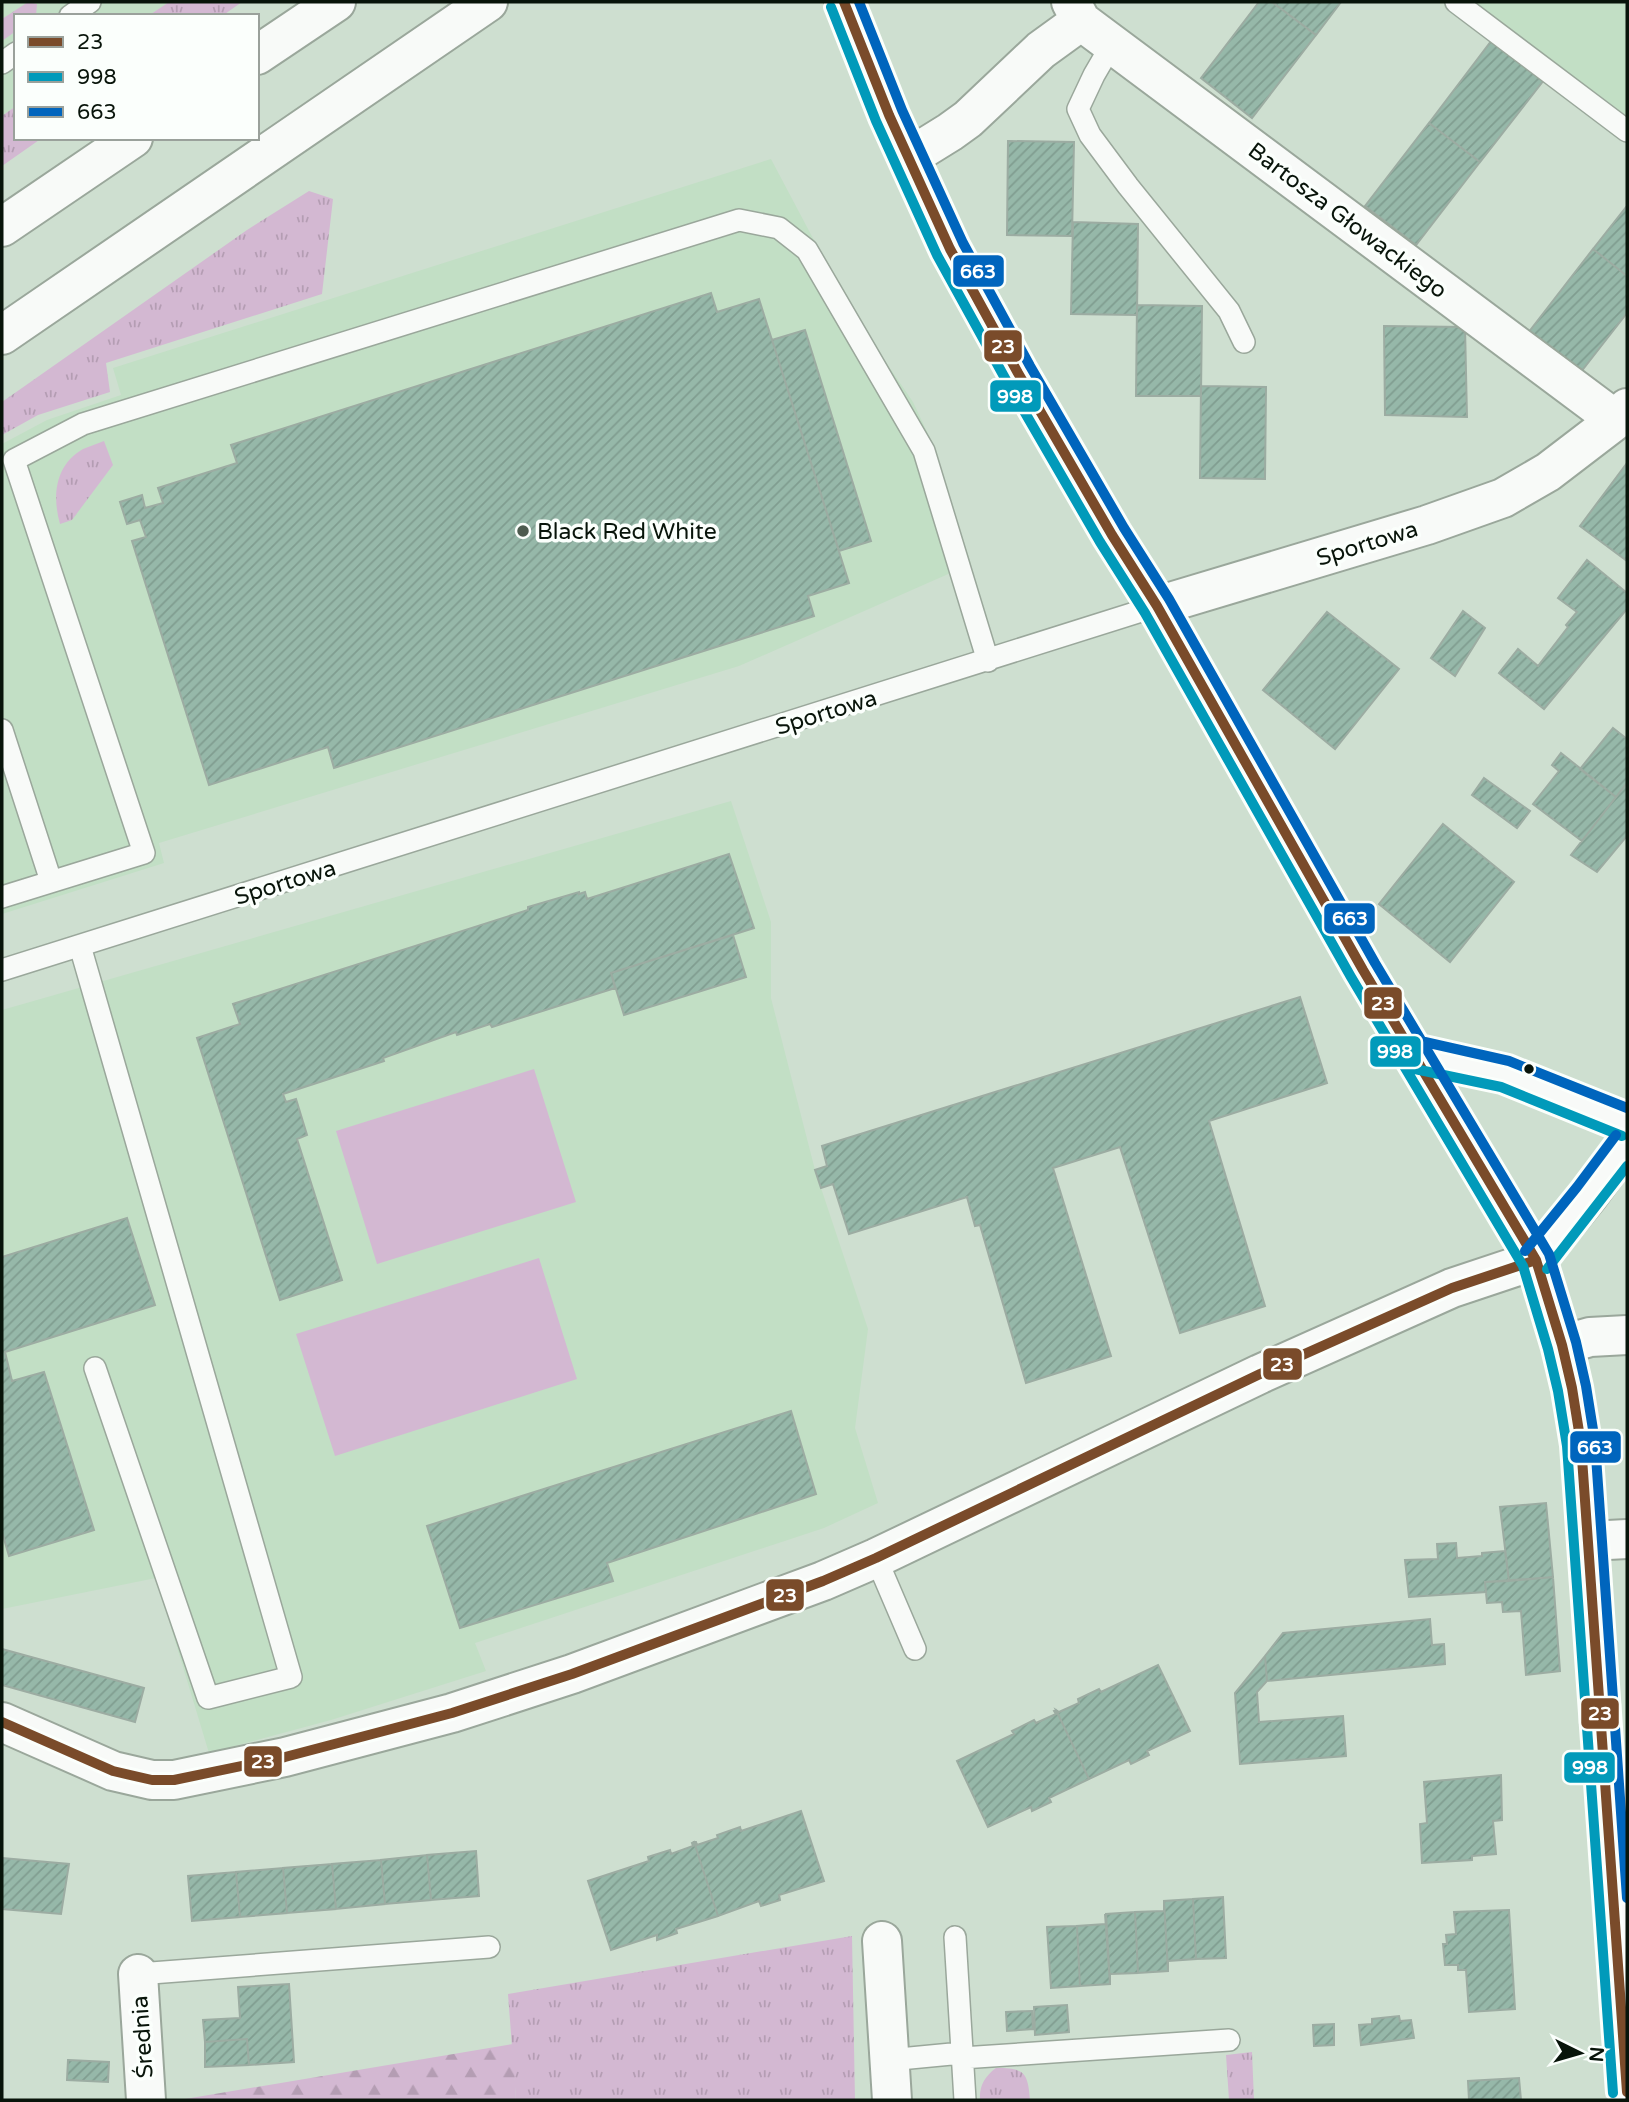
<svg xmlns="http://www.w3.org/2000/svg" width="1629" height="2102" font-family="'Varela Round',sans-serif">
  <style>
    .built { fill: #c2dfc5 }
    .grass { fill: url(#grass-tufts) }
    .forest { fill: url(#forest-firs) }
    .park { fill: #d3b8d2 }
    .building { fill: url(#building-hatch); stroke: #9caca2; stroke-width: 2 }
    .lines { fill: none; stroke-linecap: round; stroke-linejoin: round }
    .service-casing { stroke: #9aa79b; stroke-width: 24 }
    .minor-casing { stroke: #9aa79b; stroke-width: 42 }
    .tertiary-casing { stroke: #9aa79b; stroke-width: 42 }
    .primary-casing { stroke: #9aa79b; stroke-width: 42 }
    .service { stroke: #f8faf8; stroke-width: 21 }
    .minor { stroke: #f8faf8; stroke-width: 38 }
    .tertiary { stroke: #f8faf8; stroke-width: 38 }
    .primary { stroke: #f8faf8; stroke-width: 38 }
    .bus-1-casing { stroke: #fbfffc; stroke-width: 16 }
    .bus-2-casing { stroke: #fbfffc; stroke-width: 16 }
    .bus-3-casing { stroke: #fbfffc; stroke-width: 16 }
    .bus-1 { stroke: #7a4b2a; stroke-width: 10 }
    .bus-2 { stroke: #019aba; stroke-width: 10 }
    .bus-3 { stroke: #0065bd; stroke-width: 10 }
    .poi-dot { fill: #4d5b4f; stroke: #fbfffc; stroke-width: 2.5 }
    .bus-dot { fill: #08140a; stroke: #fbfffc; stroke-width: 2.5 }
    .labels { text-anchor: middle; stroke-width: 7; stroke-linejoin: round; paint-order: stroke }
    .street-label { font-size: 23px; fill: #08140a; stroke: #fbfffc }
    .poi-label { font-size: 23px; fill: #08140a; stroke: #fbfffc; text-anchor: start }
    .line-badge { stroke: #fbfffc; stroke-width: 2.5 }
    .badge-label { font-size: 19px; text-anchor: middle; font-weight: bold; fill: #fff }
  </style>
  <defs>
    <pattern id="grass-tufts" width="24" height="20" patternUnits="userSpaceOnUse" patternTransform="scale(1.75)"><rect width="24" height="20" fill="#d3b8d2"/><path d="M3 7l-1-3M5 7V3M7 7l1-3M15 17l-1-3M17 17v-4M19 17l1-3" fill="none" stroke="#b49db3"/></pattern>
    <pattern id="forest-firs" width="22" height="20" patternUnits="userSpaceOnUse" patternTransform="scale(1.75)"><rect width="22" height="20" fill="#d3b8d2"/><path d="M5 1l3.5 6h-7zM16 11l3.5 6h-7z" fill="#b49db3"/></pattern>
    <pattern id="building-hatch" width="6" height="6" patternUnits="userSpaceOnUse" patternTransform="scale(1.75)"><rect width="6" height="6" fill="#96b8a9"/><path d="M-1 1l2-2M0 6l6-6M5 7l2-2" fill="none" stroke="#809d90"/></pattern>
  </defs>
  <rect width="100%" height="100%" fill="#cedfd0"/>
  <!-- built -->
  <path class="built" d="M2 2H169L148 16H16V106L2 116Z
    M1473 2H1627V116Z
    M771 159 853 314 913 402 930 438 971 564 739 666 159 843 164 863 2 914V444L47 420 121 395 113 368Z
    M731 801 771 922V998L815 1170 868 1329 855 1428 878 1503 824 1528 475 1643 486 1671 331 1720 209 1753 156 1578 2 1609V1010Z"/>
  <!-- grass -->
  <path class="grass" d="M28 2 37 4 36 16H16V31L2 41V19Z
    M169 2H242L222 16H148Z
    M16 106V138H42L2 166V116Z
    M309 191 333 199 322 294 106 363 110 392 38 415 2 435V402L247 230Z
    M104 441 113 465 72 520 60 524C52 496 55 465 83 449 90 446 97 444 104 441Z
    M852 1936 855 2100H516L508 1994Z
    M1252 2052 1254 2100H1229L1226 2055Z
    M996 2068C1024 2068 1028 2072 1030 2100H980C979 2086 985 2076 996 2068Z"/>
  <!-- forest -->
  <path class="forest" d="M513 2044 516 2100H179Z"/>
  <!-- park -->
  <path class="park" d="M534 1069 576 1202 377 1264 336 1131Z
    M539 1258 577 1379 335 1456 296 1334Z"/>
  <!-- building -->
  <path class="building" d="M1259 2H1272L1316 35 1252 118 1201 78Z
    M1272 2H1341L1316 35Z
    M1492 40 1544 80 1480 162 1429 123Z
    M1429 123 1480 162 1416 245 1365 206Z
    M1008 141 1074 142 1072 236 1007 235Z
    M1627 206V276L1593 249Z
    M1073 222 1138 224 1137 315 1071 314Z
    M1593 249 1627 276V313L1580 373 1528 333Z
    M711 293 717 312 759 299 849 583 808 596 814 616 334 768 328 747 209 785 132 541 146 537 140 520 127 524 120 502 142 495 145 508 163 503 158 488 237 463 231 445Z
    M1137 305 1202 306 1201 396H1136Z
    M1384 326 1465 327 1467 417 1385 415Z
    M805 330 871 541 839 551 772 340Z
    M1201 386 1266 387 1265 479 1200 478Z
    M1627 463V561L1580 526Z
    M1587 560 1627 593V609L1544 709 1499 673 1518 649 1538 666 1568 627 1566 625 1577 612 1558 598Z
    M1463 611 1485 628 1455 676 1431 658Z
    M1327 612 1399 669 1335 749 1263 690Z
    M1613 728 1627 739V783L1616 797 1580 769Z
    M1561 753 1616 797 1582 841 1533 804 1559 771 1552 765Z
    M1484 778 1530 811 1517 828 1472 795Z
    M1627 783V836L1597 872 1571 855Z
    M1443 824 1514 882 1450 962 1379 904Z
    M729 854 754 928 611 973 615 988 492 1027 490 1024 457 1035 456 1032 383 1058 384 1061 283 1094 286 1102 296 1099 307 1135 297 1139 342 1280 280 1300 197 1038 240 1024 233 1004 528 910V907L579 892V894L585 892 587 899Z
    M733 935 746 977 624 1015 611 973Z
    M1300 997 1327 1083 1209 1121 1265 1306 1180 1333 1120 1147 1053 1168 1111 1356 1026 1383 980 1225 975 1226 967 1197 849 1234 833 1184 821 1188 815 1170 827 1166 822 1146Z
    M127 1218 155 1305 5 1352 12 1381 44 1372 94 1530 9 1556 2 1532V1257Z
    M791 1411 816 1494 607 1563 613 1581 460 1628 427 1526Z
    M1546 1503 1553 1577 1509 1581 1500 1507Z
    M1456 1543 1457 1558 1482 1556V1553L1505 1551 1509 1581 1485 1582 1486 1592 1409 1597 1405 1560 1438 1559 1437 1544Z
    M1553 1577 1560 1671 1526 1675 1521 1611 1503 1612 1502 1602 1487 1603 1485 1582Z
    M1430 1619 1432 1645 1444 1644 1445 1664 1267 1681 1265 1656 1283 1633Z
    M2 1649 144 1688 135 1722 2 1685Z
    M1265 1656 1267 1681 1257 1692 1259 1722 1343 1716 1346 1756 1240 1764 1235 1693Z
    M1158 1665 1190 1731 1147 1751 1149 1755 1131 1764 1129 1760 1089 1779 1056 1710 1059 1712 1079 1703 1078 1699 1099 1689 1101 1692Z
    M1056 1710 1089 1779 1049 1798 1051 1802 1032 1811 1031 1807 988 1827 957 1761 1014 1734 1012 1731 1034 1720 1036 1723 1056 1714 1054 1711Z
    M1501 1775 1502 1820 1493 1821 1496 1854 1472 1856V1860L1422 1863 1420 1824 1427 1823 1424 1782Z
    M801 1811 824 1881 779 1895 780 1900 761 1906 759 1901 718 1916 694 1842H696L697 1845 718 1838 717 1835 740 1827 741 1831Z
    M694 1842 718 1916 676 1929 677 1933 657 1940V1935L611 1950 588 1881 649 1861 648 1857 670 1850 671 1854 693 1846 692 1843Z
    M476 1851 479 1896 431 1900 427 1855Z
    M427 1855 431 1900 385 1904 381 1860Z
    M2 1858 69 1864 61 1914 2 1909Z
    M381 1860 385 1904 336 1909 332 1864Z
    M332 1864 336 1909 287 1913 283 1868Z
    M283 1868 287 1913 240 1917 236 1872Z
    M236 1872 240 1917 192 1921 188 1876Z
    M1223 1897 1226 1958 1196 1959 1193 1899Z
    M1193 1899 1196 1959 1168 1961V1971L1164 1901Z
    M1164 1901 1168 1971 1138 1973 1135 1912 1164 1911Z
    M1509 1910 1515 2009 1469 2012 1466 1970H1458V1965H1445L1443 1944H1447L1446 1935 1456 1934 1454 1912Z
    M1135 1912 1138 1973 1110 1974V1984L1106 1914Z
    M1105 1914 1110 1984 1080 1986 1077 1926 1106 1924Z
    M1077 1926 1080 1986 1051 1988 1047 1927Z
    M289 1984 294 2062 249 2065 247 2039 205 2042 203 2020 240 2018 238 1987Z
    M1067 2005 1069 2032 1035 2035 1034 2007Z
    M1032 2011 1033 2029 1007 2031 1006 2012Z
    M1399 2016 1400 2021 1411 2020 1414 2038 1361 2045 1359 2025 1372 2024V2019Z
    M1334 2024V2045L1314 2046 1313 2025Z
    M247 2039 249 2065 205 2067V2042Z
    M68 2060 109 2062 108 2082 67 2080Z
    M1519 2078 1521 2100H1469L1468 2081Z"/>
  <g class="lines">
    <!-- service casing -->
    <g class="service-casing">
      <path id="service" d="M1456 2 1627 131
        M70 16 90 2
        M1112 44 1094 75 1078 109 1090 135 1128 186 1229 311 1244 342
        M2 63 16 53
        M2 730 51 881
        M2 897 144 853 14 460 83 424 739 220 779 228 807 250 924 451 988 661
        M80 946 291 1677 208 1698 95 1368
        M2 970 1157 606
        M1413 1054 1505 1074 1627 1123
        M876 1558 915 1649
        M955 1937 965 2100
        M138 1974 489 1947
        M962 2058 1229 2040
        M889 2060 962 2053"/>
    </g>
    <!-- minor casing -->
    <g class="minor-casing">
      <path id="minor" d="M1071 2 1081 21 1616 420
        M908 158 950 132 968 119 1041 50 1081 21
        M1157 606 1427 525 1503 498 1548 472 1616 420 1627 408
        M1562 1345 1590 1337 1627 1335
        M1589 1541 1627 1539
        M2 1722 113 1771 152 1780H174L285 1757 452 1713 572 1674 823 1581 876 1558 1260 1374 1452 1288 1536 1260 1588 1196 1627 1143
        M882 1941 892 2100
        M138 1974 146 2100"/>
    </g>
    <!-- tertiary casing -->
    <g class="tertiary-casing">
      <path id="tertiary" d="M844 2 889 115 950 249 1018 373 1112 535 1157 606 1363 970 1536 1260 1562 1345 1572 1388 1581 1444 1627 2092"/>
    </g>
    <!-- primary casing -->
    <g class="primary-casing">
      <path id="primary" d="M257 55 336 2
        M2 227 133 138
        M2 335 488 2"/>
    </g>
    <!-- service -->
    <use href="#service" class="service"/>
    <!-- minor -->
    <use href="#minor" class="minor"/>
    <!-- tertiary -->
    <use href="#tertiary" class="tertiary"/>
    <!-- primary -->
    <use href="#primary" class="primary"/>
    <!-- bus-1 casing -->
    <g class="bus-1-casing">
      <path id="bus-1" d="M844 2 889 115 950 249 1018 373 1112 535 1157 606 1363 970 1536 1260 1562 1345 1572 1388 1581 1444 1627 2092
        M2 1722 113 1771 152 1780H174L285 1757 452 1713 572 1674 823 1581 876 1558 1260 1374 1452 1288 1536 1260"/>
    </g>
    <!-- bus-2 casing -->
    <g class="bus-2-casing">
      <path id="bus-2" d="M831 7 876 121 937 255 1006 380 1100 542 1145 613 1351 977 1523 1266 1548 1349 1558 1391 1567 1446 1613 2093
        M1410 1068 1501 1087 1622 1136
        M1547 1269 1627 1166"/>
    </g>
    <!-- bus-3 casing -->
    <g class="bus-3-casing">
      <path id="bus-3" d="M859 2 902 110 963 243 1030 366 1124 528 1169 599 1375 963 1549 1254 1576 1342 1586 1386 1595 1442 1627 1898
        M1416 1040 1509 1061 1627 1108
        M1525 1251 1577 1187 1616 1135"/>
    </g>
    <!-- bus-1 -->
    <use href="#bus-1" class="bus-1"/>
    <!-- bus-2 -->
    <use href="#bus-2" class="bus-2"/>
    <!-- bus-3 -->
    <use href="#bus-3" class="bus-3"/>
  </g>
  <!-- markers -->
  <circle class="poi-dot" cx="523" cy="531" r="7"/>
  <circle class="bus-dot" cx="1529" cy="1069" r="6"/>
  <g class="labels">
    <!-- street labels -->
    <g class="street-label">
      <text transform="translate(1348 220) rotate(37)" y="8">Bartosza Głowackiego</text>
      <text transform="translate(1367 543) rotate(-17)" y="8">Sportowa</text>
      <text transform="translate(826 712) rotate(-17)" y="8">Sportowa</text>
      <text transform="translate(285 882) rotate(-17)" y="8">Sportowa</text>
      <text transform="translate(142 2037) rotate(-94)" y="8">Średnia</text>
    </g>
    <!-- poi labels -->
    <g class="poi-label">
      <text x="537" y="539">Black Red White</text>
    </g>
  </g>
  <g class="line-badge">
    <rect x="952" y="254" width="53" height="34" rx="7" fill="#0065bd"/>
    <rect x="983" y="329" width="40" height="34" rx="7" fill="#7a4b2a"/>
    <rect x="989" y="379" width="53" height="34" rx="7" fill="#019aba"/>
    <rect x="1323" y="902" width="53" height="33" rx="7" fill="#0065bd"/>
    <rect x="1363" y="986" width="40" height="34" rx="7" fill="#7a4b2a"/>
    <rect x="1369" y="1035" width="53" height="33" rx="7" fill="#019aba"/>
    <rect x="1262" y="1347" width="41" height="34" rx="7" fill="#7a4b2a"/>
    <rect x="1569" y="1430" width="53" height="34" rx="7" fill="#0065bd"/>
    <rect x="765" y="1578" width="40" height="34" rx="7" fill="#7a4b2a"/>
    <rect x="1580" y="1697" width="40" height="33" rx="7" fill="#7a4b2a"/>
    <rect x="243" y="1745" width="40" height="33" rx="7" fill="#7a4b2a"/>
    <rect x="1563" y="1751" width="53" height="33" rx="7" fill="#019aba"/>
  </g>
  <g class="badge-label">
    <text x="978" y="278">663</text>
    <text x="1003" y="353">23</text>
    <text x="1015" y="403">998</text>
    <text x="1350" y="925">663</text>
    <text x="1383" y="1010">23</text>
    <text x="1395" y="1058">998</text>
    <text x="1282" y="1371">23</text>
    <text x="1595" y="1454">663</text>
    <text x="785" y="1602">23</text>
    <text x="1600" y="1720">23</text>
    <text x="263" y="1768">23</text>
    <text x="1590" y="1774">998</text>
  </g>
  <!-- border -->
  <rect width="1629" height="2102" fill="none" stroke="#08140a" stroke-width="7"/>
  <!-- legend -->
  <rect x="14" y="14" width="245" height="126" fill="#fbfffc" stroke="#9aa19b" stroke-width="2"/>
  <rect x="28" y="37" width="35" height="10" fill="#7a4b2a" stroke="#9aa19b" stroke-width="2"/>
  <text x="77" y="49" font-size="21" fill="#08140a">23</text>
  <rect x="28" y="72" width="35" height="10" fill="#019aba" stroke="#9aa19b" stroke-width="2"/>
  <text x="77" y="84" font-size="21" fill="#08140a">998</text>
  <rect x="28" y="107" width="35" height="10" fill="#0065bd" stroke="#9aa19b" stroke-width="2"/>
  <text x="77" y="119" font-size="21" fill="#08140a">663</text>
  <!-- north arrow -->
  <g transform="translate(1580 2053) rotate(95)" stroke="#fbfffc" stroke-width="5" paint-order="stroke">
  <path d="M0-5L12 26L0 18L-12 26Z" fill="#08140a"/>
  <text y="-10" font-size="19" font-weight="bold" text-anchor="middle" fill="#08140a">N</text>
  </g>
</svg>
